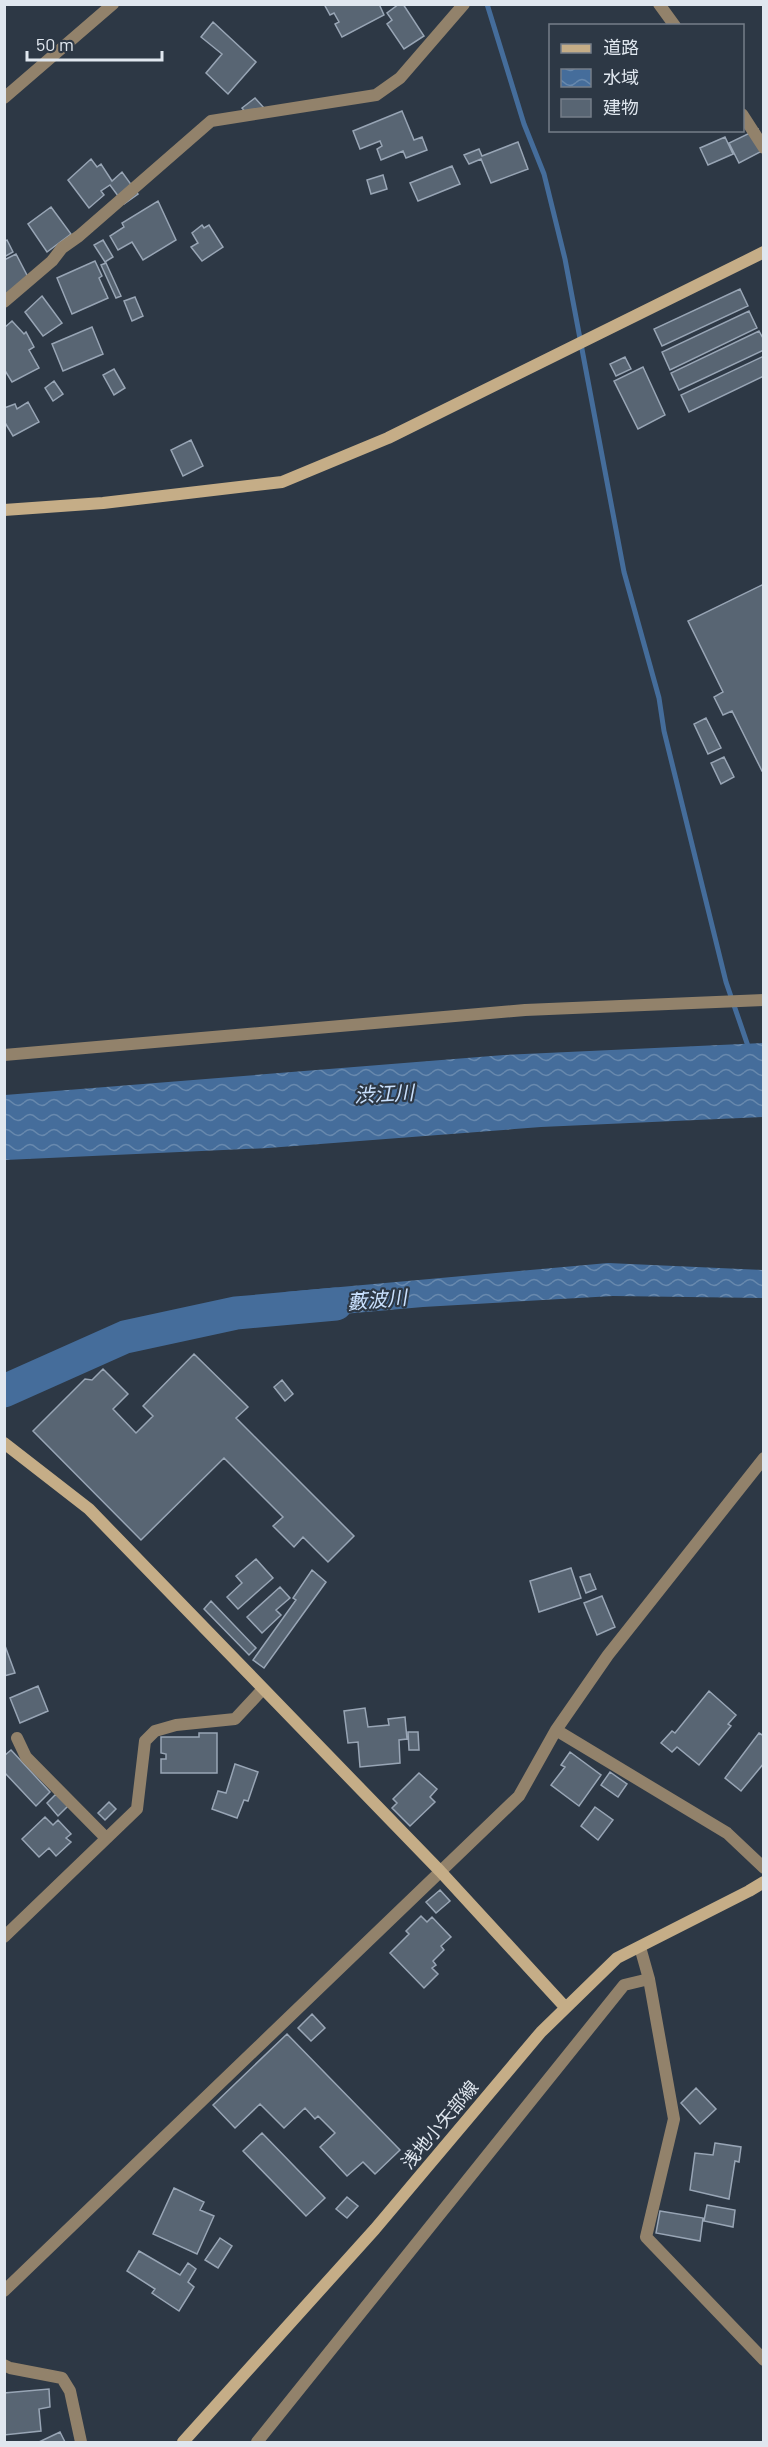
<svg xmlns="http://www.w3.org/2000/svg" width="768" height="2447" font-family="Barlow,'Noto Sans JP',sans-serif">
  <style>
    .water { fill: url(#water-waves) }
    .lines { fill: none; stroke-linecap: round; stroke-linejoin: round }
    .stream { stroke: #456d9b; stroke-width: 5 }
    .river { stroke: #456d9b; stroke-width: 33 }
    .building { fill: #586573; stroke: #98a5b5; stroke-width: 1.5 }
    .street { stroke: #92826b; stroke-width: 12 }
    .secondary { stroke: #c5ad87; stroke-width: 12 }
    .labels { text-anchor: middle; stroke-width: 4.5; stroke-linejoin: round; paint-order: stroke }
    .street-label { font-size: 18px; fill: #e0e7ef; stroke: #2d3845 }
    .water-label { font-size: 20px; font-style: italic; fill: #cae1fe; stroke: #2d3845 }
  </style>
  <defs>
    <pattern id="water-waves" width="16" height="10" patternUnits="userSpaceOnUse" patternTransform="scale(1.5)"><rect width="16" height="10" fill="#456d9b"/><path d="M0 5q4-4 8 0t8 0" fill="none" stroke="#6889ae"/></pattern>
  </defs>
  <rect width="100%" height="100%" fill="#2d3845"/>
  <!-- water -->
  <path class="water" d="M763 1043V1117L541 1127 268 1148 5 1160V1095L504 1055Z
    M608 1263 763 1270V1298L613 1296 423 1307 297 1318 285 1292Z"/>
  <g class="lines">
    <!-- stream -->
    <path class="stream" d="M487 4 524 124 544 174 565 259 624 572 659 698 664 731 726 982 749 1049"/>
    <!-- river -->
    <path class="river" d="M4 1391 125 1337 236 1313 336 1304"/>
  </g>
  <!-- building -->
  <path class="building" d="M324 4H379L384 15 342 37 335 24 339 22 334 13 330 15Z
    M399 4H403L424 36 404 49 387 24 392 20 387 13Z
    M213 22 256 62 228 94 206 73 222 54 201 37Z
    M255 98 265 109 247 114 242 108Z
    M402 111 414 140 422 137 427 150 406 158 403 151 381 160 377 149 382 146 380 141 360 149 353 131Z
    M758 129 764 150 739 163 729 143Z
    M725 137 733 154 708 165 700 148Z
    M518 142 528 169 491 183 481 159 469 164 464 155 479 149 482 156Z
    M91 159 97 167 101 164 112 181 122 172 138 194 124 204 110 185 101 191 104 195 89 208 68 180Z
    M452 166 460 184 418 201 410 183Z
    M383 175 387 189 371 194 367 180Z
    M158 201 176 240 143 260 132 242 118 250 110 236 124 227 122 223Z
    M51 207 71 234 47 252 28 224Z
    M202 225 204 228 209 225 223 247 202 261 191 247 198 243 192 233Z
    M7 240 13 252 4 257V242Z
    M103 240 113 257 105 262 94 245Z
    M16 254 30 281 4 295V260Z
    M95 261 102 276 99 278 108 298 72 314 57 278Z
    M106 263 121 296 116 298 101 265Z
    M740 289 748 306 662 346 654 329Z
    M42 296 62 323 43 336 25 312Z
    M135 297 143 316 132 321 124 301Z
    M749 311 757 328 670 370 662 352Z
    M12 321 24 334 26 332 34 347 29 350 39 368 12 382 4 369V328Z
    M92 327 103 354 63 371 52 344Z
    M759 331 764 340V350L679 390 671 373Z
    M764 356V376L689 412 681 395Z
    M625 357 631 369 616 376 610 364Z
    M643 367 665 415 638 429 614 381Z
    M114 369 125 388 114 395 103 375Z
    M54 381 63 394 53 401 45 388Z
    M28 402 39 422 13 436 4 421V408L15 404 17 409Z
    M191 440 203 466 183 476 171 450Z
    M764 584V770L762 771 732 711 723 715 714 697 723 692 688 621Z
    M706 718 721 748 708 754 694 724Z
    M724 757 734 777 721 784 711 763Z
    M194 1354 248 1407 236 1418 354 1536 328 1562 303 1537 294 1547 273 1526 283 1517 224 1458 141 1540 33 1431 85 1379 92 1380 103 1369 128 1394 113 1409 136 1433 153 1416 143 1406Z
    M282 1380 293 1394 285 1401 274 1387Z
    M256 1559 273 1578 238 1609 227 1597 242 1583 236 1576Z
    M571 1568 581 1598 539 1612 530 1581Z
    M312 1570 326 1582 264 1668 253 1660 296 1600 293 1598Z
    M590 1574 596 1589 586 1593 580 1577Z
    M280 1587 290 1598 276 1610 281 1615 262 1633 247 1617Z
    M602 1596 615 1627 597 1635 584 1603Z
    M211 1601 256 1648 249 1655 204 1609Z
    M4 1643 15 1673 4 1676Z
    M38 1686 48 1711 20 1723 10 1698Z
    M709 1691 736 1715 728 1724 731 1726 699 1765 677 1747 672 1752 661 1743 672 1731 675 1733Z
    M365 1708 368 1727 389 1725 388 1719 405 1717 407 1739 399 1740 400 1763 360 1767 358 1742 348 1743 344 1711Z
    M408 1732H418L419 1750H409Z
    M199 1733H217V1773H161V1759H166V1754L161 1753V1737H199Z
    M759 1733 764 1736V1763L741 1791 725 1778Z
    M11 1750 50 1792 36 1806 4 1772V1756Z
    M570 1752 601 1775 579 1806 551 1785 565 1767 561 1765Z
    M235 1764 258 1772 248 1801 244 1800 237 1818 212 1809 218 1791 226 1793Z
    M610 1772 627 1784 618 1797 601 1785Z
    M419 1773 437 1789 430 1797 435 1802 410 1826 392 1808 397 1803 393 1799Z
    M56 1794 68 1806 58 1816 47 1803Z
    M109 1802 116 1809 105 1820 98 1813Z
    M595 1807 613 1820 598 1840 581 1826Z
    M45 1817 53 1825 58 1820 71 1834 66 1838 71 1842 56 1856 49 1848 39 1857 22 1839Z
    M440 1890 450 1901 436 1913 426 1902Z
    M421 1916 427 1922 432 1917 451 1937 441 1946 444 1950 433 1961 436 1965 432 1968 438 1974 424 1988 390 1953 409 1934 406 1931Z
    M312 2014 325 2028 311 2041 298 2028Z
    M287 2034 400 2150 375 2174 363 2162 347 2176 320 2147 335 2133 318 2116 315 2119 305 2108 284 2128 260 2104 235 2128 213 2105Z
    M696 2088 716 2109 700 2124 681 2103Z
    M262 2133 325 2198 306 2216 243 2151Z
    M715 2143 741 2147 739 2162 735 2161 729 2199 690 2190 695 2153 713 2155Z
    M174 2188 204 2202 200 2210 214 2216 197 2254 153 2234Z
    M347 2197 358 2206 347 2218 336 2209Z
    M707 2205 735 2210 733 2227 704 2221Z
    M660 2211 703 2218 700 2241 656 2233Z
    M220 2238 232 2246 218 2268 205 2260Z
    M139 2251 180 2275 188 2263 196 2269 188 2282 194 2287 179 2311 152 2293 155 2289 127 2271Z
    M49 2389 50 2407 39 2409 41 2431 4 2435V2393Z
    M60 2432 65 2442H39Z"/>
  <g class="lines">
    <!-- street -->
    <path class="street" d="M659 4 675 26
      M4 98 113 4
      M742 114 764 148
      M4 302 52 261 62 248 79 236 211 121 376 95 400 78 464 4
      M4 1055 525 1010 764 1000
      M556 1730 727 1833 764 1868
      M17 1738 26 1757 106 1838
      M4 1937 137 1809 145 1741 155 1731 176 1725 235 1719 262 1690
      M640 1947 649 1979 674 2119 646 2237 764 2360
      M4 2291 519 1796 556 1730 608 1655 764 1458
      M4 2365 10 2368 62 2378 70 2391 81 2442
      M257 2442 624 1985 649 1979"/>
    <!-- secondary -->
    <path class="secondary" d="M4 510 103 503 282 482 388 438 764 252
      M4 1443 89 1509 440 1871 565 2007
      M183 2442 375 2229 541 2032 617 1958 749 1891 764 1882"/>
  </g>
  <g class="labels">
    <!-- street labels -->
    <g class="street-label">
      <text transform="translate(440 2125) rotate(-50)" y="6">浅地小矢部線</text>
    </g>
    <!-- water labels -->
    <g class="water-label">
      <text transform="translate(384 1094) rotate(-3)" y="7">渋江川</text>
      <text transform="translate(377 1300) rotate(-5)" y="7">藪波川</text>
    </g>
  </g>
  <!-- border -->
  <rect width="768" height="2447" fill="none" stroke="#e0e7ef" stroke-width="12"/>
  <!-- legend -->
  <rect x="549" y="24" width="195" height="108" fill="#2d3845" stroke="#757e89" stroke-width="1.5"/>
  <rect x="561" y="44" width="30" height="9" fill="#c5ad87" stroke="#757e89" stroke-width="1.5"/>
  <text x="603" y="54" font-size="18" fill="#e0e7ef">道路</text>
  <rect x="561" y="69" width="30" height="18" fill="url(#water-waves)" stroke="#757e89" stroke-width="1.5"/>
  <text x="603" y="84" font-size="18" fill="#e0e7ef">水域</text>
  <rect x="561" y="99" width="30" height="18" fill="#586573" stroke="#757e89" stroke-width="1.5"/>
  <text x="603" y="114" font-size="18" fill="#e0e7ef">建物</text>
  <!-- scale -->
  <path d="M27 51v9h135v-9" fill="none" stroke="#e0e7ef" stroke-width="3"/>
  <text x="36" y="51" font-size="18" fill="#e0e7ef" stroke="#2d3845" stroke-width="4.5" paint-order="stroke">50 m</text>
</svg>
